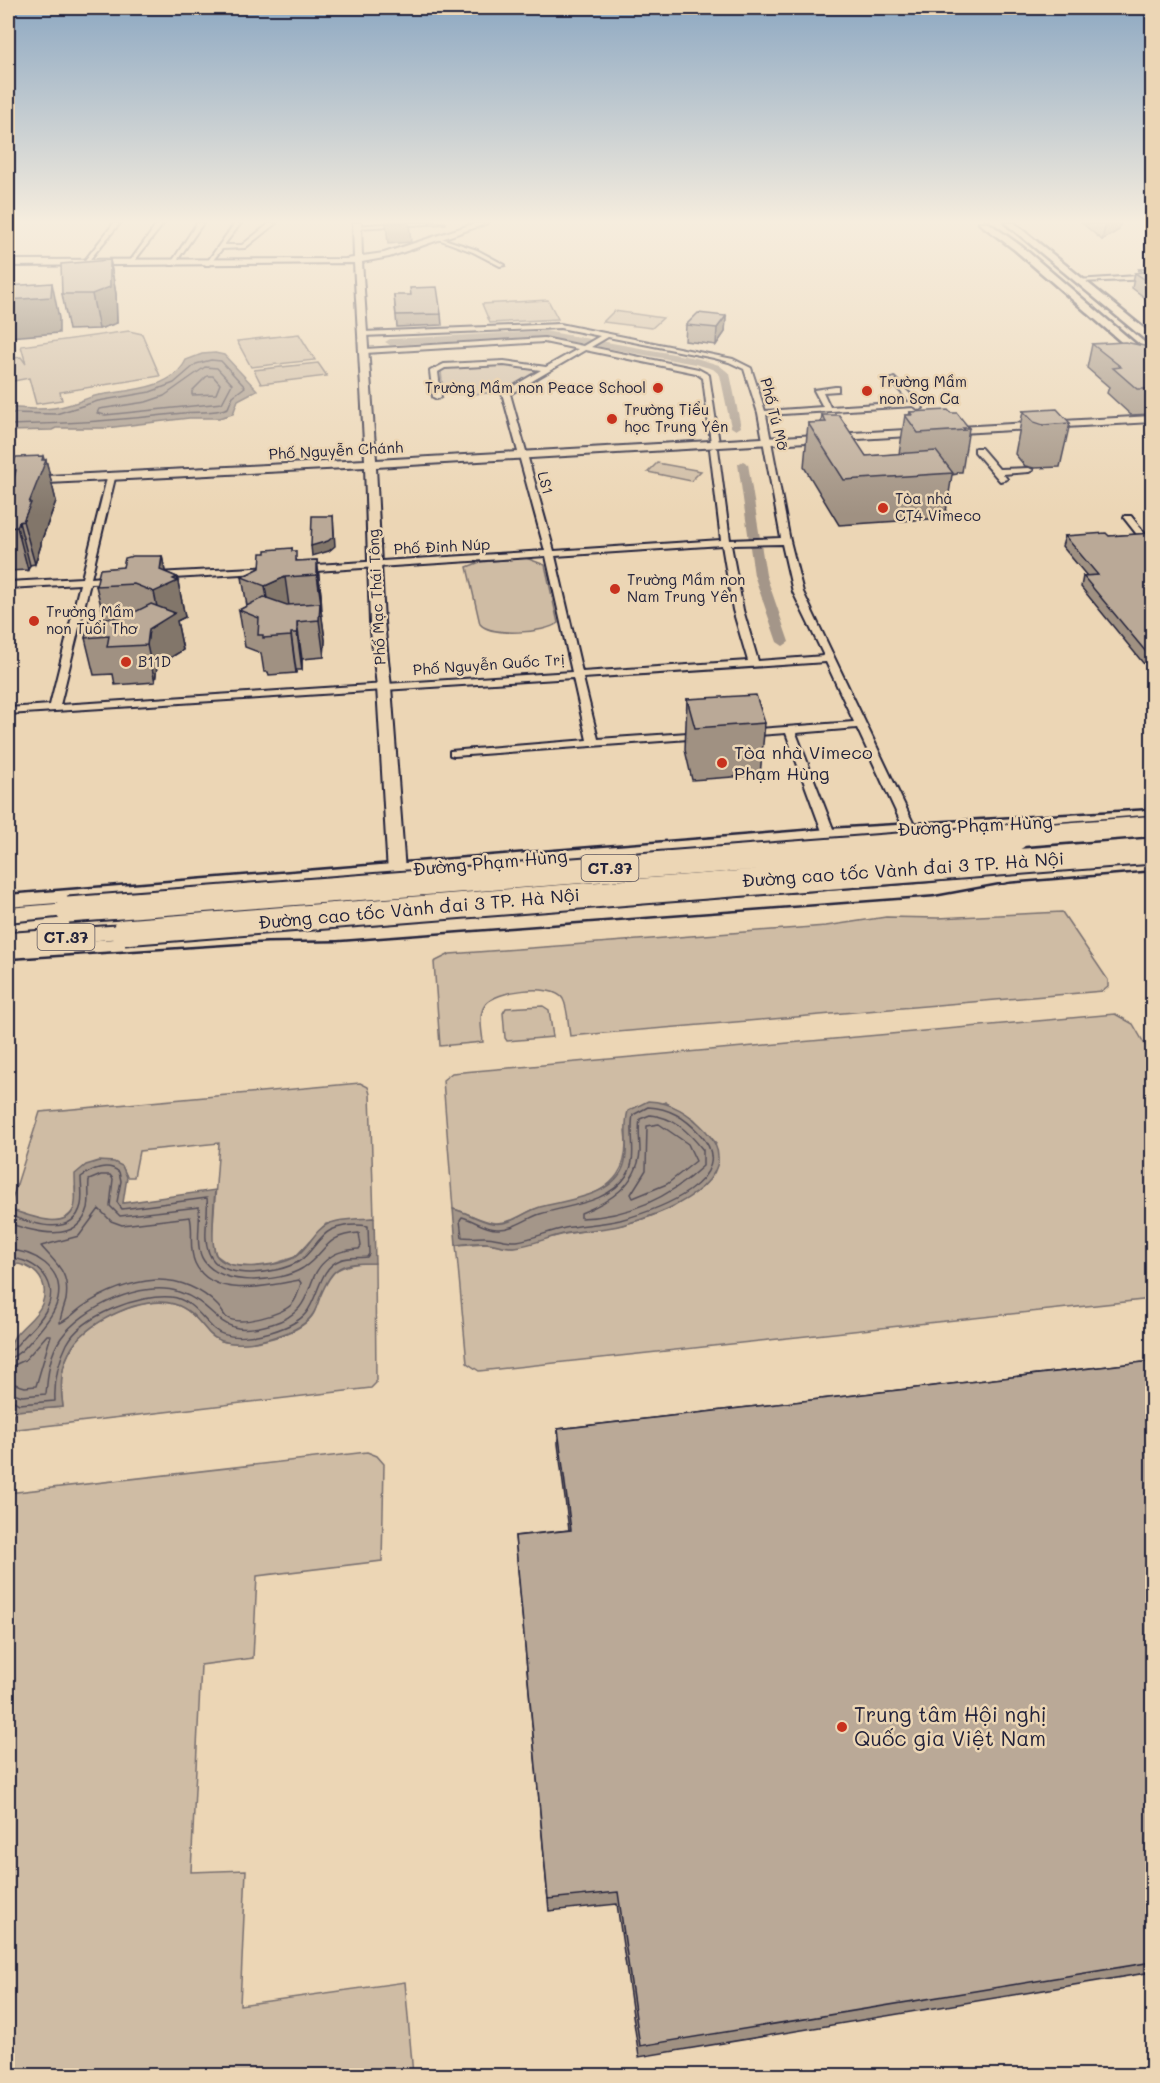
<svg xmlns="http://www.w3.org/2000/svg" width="1160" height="2083" font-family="Mali,sans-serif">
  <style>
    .green { fill: #cfbca4; stroke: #786f70; stroke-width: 1.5 }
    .water { fill: #a49689; stroke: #70686a; stroke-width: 1.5 }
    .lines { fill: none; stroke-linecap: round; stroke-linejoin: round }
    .shore { stroke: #56505a; stroke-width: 1.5 }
    .canal { fill: #a49689; fill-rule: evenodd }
    .street-casing { stroke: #22223b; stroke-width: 4 }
    .secondary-casing { stroke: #22223b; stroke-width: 4 }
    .primary-casing { stroke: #22223b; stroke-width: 5 }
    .highway-casing { stroke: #22223b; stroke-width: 4 }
    .street { fill: #ecd6b5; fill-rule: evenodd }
    .secondary { fill: #ecd6b5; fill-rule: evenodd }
    .primary { fill: #ecd6b5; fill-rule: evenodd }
    .highway { fill: #ecd6b5; fill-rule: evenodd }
    .highway-bridge-far1-casing { stroke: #22223b; stroke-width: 23; stroke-linecap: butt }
    .highway-bridge-casing { stroke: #22223b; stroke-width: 29; stroke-linecap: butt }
    .highway-bridge-far1 { stroke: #ecd6b5; stroke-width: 20 }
    .highway-bridge { stroke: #ecd6b5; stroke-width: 25 }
    .wall { fill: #a09182; stroke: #22223b; stroke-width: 1.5 }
    .shaded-wall { fill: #82766a; stroke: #22223b; stroke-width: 1.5 }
    .building { fill: #baa997; stroke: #22223b; stroke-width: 1.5 }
    .poi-dot { fill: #c8321e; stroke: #ecd6b5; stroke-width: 2 }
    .labels { text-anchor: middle; stroke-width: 5; stroke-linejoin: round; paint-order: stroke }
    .far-poi-label { font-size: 15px; fill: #22223b; stroke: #ecd6b5; text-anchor: start }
    .far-street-label { font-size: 15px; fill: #22223b; stroke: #ecd6b5 }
    .shield { fill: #ecd6b5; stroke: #5f5860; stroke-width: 1.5 }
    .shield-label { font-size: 16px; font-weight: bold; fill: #22223b }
    .poi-label { font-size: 18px; fill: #22223b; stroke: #ecd6b5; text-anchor: start }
    .street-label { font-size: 18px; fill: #22223b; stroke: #ecd6b5 }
    .near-poi-label { font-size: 21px; fill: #22223b; stroke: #ecd6b5; text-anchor: start }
  </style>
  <rect width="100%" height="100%" fill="#ecd6b5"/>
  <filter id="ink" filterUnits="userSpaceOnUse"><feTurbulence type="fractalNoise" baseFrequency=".0167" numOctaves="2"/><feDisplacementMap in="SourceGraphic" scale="12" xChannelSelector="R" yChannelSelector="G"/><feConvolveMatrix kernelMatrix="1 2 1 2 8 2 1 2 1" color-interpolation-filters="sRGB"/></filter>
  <g filter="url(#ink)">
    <!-- green -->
    <path class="green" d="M548 300 558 319 490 323 482 304Z
      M614 311 663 318 652 328 603 322Z
      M129 331 142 334 160 376 60 392 62 400 36 404 29 378 8 382V359L21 357 26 364 21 346Z
      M299 334 315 360 251 367 237 341Z
      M318 363 327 376 261 384 254 370Z
      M502 364 530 368 536 373C528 378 520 384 511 388 497 394 456 397 443 390L441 371 442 369Z
      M657 463 701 471 691 481 648 472Z
      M526 558 545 565 558 623C545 633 491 637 480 624L467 567 480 562Z
      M1062 912 1108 980V987L1103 991 570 1036C568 1025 568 1008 563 999 553 983 495 990 485 1005 478 1015 482 1031 483 1042L440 1046 434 962 450 954 826 926 886 917 938 918Z
      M543 1006 549 1010 553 1037 507 1041 505 1038 503 1013 506 1008Z
      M1115 1014 1133 1024 1152 1057V1299L479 1371 467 1363 456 1245 486 1243 512 1247 565 1234 622 1225 649 1217 673 1207 702 1187 716 1143 694 1119 665 1102 625 1131C630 1168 615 1188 579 1199 566 1203 552 1204 539 1208 523 1212 514 1223 496 1223 484 1223 467 1212 453 1209L443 1080 452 1073Z
      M360 1083 368 1087 370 1094 374 1218 326 1224 295 1257 273 1264 250 1267 230 1265 216 1255 212 1240 219 1143 139 1151 134 1177H127L122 1166 75 1187C75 1193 77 1201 75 1206 65 1233 27 1216 9 1209L40 1112Z
      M360 1263H375L376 1383 371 1388 9 1430 15 1411 63 1407C60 1386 60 1365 73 1346 90 1320 143 1296 174 1304 189 1308 198 1320 208 1332 222 1349 255 1343 273 1338 287 1334 304 1327 312 1316 315 1312 316 1307 317 1303 328 1276 329 1268 360 1263Z
      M367 1452 377 1456 384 1464 382 1561 257 1576 253 1658 201 1665 191 1872 246 1870 240 2005 405 1982 413 2075H8V1493Z"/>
    <!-- water -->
    <path class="water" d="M215 353 224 355 257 390 238 400 233 414 219 418H189L106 428H56L52 430 8 431V407C28 409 48 411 68 405 78 403 88 397 99 395 127 390 172 390 186 360L202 354Z
      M648 1101C672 1102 689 1113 706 1131 751 1181 659 1216 622 1225 603 1230 583 1230 563 1234 547 1238 531 1245 515 1247 506 1248 497 1244 488 1243 478 1242 466 1244 456 1245L453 1209C467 1212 479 1221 492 1223 512 1226 523 1212 540 1207 565 1200 609 1197 622 1170 631 1152 622 1130 628 1111Z
      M99 1161 114 1162 122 1166 127 1177 123 1203 215 1190C214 1203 210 1246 216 1255 228 1273 279 1267 295 1257 308 1249 315 1229 328 1224 341 1218 360 1219 374 1218L375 1263C341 1263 333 1265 320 1297 318 1303 316 1310 313 1314 305 1327 288 1333 274 1337 256 1343 224 1349 209 1333 198 1321 191 1309 174 1304 144 1295 90 1320 73 1346 60 1365 60 1386 63 1407L15 1411C3 1395 4 1352 15 1336 23 1325 37 1317 42 1304 51 1279 31 1262 8 1264V1209C24 1213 71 1236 75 1203 76 1194 75 1183 75 1174L86 1165Z"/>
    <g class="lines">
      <!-- shore -->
      <path class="shore" d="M205 367 217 368 232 384 222 403 105 415 97 413 99 409 146 402 164 396Z
        M207 376H213L220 384 216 394 192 395V391Z
        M8 413 56 414 98 401 150 392 174 383 196 364 211 360 221 361 245 387 233 396 228 408C213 414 198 411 183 413 124 420 67 424 8 425
        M648 1107C670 1108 685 1118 699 1133 744 1180 654 1211 620 1220 602 1224 583 1225 565 1228 549 1231 533 1239 517 1241 506 1242 496 1237 485 1237 477 1237 470 1238 462 1237L460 1220 462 1217C474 1220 484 1229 497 1229 513 1230 525 1219 540 1214 569 1205 609 1203 627 1175 638 1158 629 1134 633 1115Z
        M650 1115C674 1117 689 1132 703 1150V1166C669 1198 627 1217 581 1218V1213C609 1202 637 1185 640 1152 640 1141 638 1130 640 1119Z
        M659 1124 688 1144 696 1161 667 1184 633 1198 631 1194 646 1170 647 1126Z
        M99 1209 111 1221 122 1225 190 1217C194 1233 188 1247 195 1263 212 1300 269 1286 299 1280L301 1283C299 1290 297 1299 292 1304 282 1315 238 1327 226 1317 223 1314 221 1309 218 1306 202 1289 179 1279 156 1280 129 1282 104 1292 82 1307 75 1312 69 1319 60 1323 60 1316 64 1308 66 1300 70 1272 57 1265 41 1246L79 1236Z
        M8 1215C31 1223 73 1239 81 1205 83 1196 81 1186 81 1177 92 1169 108 1162 119 1172L121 1181 117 1202 122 1209 207 1198C209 1216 202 1236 209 1253 220 1282 277 1274 298 1262 312 1254 317 1237 331 1230 343 1225 356 1224 368 1226L369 1254 367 1257C359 1258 347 1257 340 1260 319 1268 319 1297 306 1313 298 1323 284 1328 271 1332 255 1336 227 1341 214 1329 201 1317 191 1299 171 1297 140 1294 82 1315 67 1344 58 1362 54 1381 55 1401L19 1404 8 1398
        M8 1223C34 1232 78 1245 88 1208 90 1199 88 1189 89 1180L101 1175H110L113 1179 110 1206 120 1216 199 1207C201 1224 194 1247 204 1261 222 1287 279 1283 303 1268 327 1252 324 1235 359 1233L361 1246 359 1249C349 1250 337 1251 329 1258 301 1278 319 1310 272 1324 214 1341 222 1306 179 1292 143 1279 82 1308 61 1338 49 1355 48 1374 46 1394L22 1396 8 1391
        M8 1250C34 1251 64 1268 58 1299 55 1313 45 1324 36 1335 27 1345 21 1354 8 1359
        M8 1258C37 1259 62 1283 45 1312 37 1326 23 1336 14 1349L8 1351
        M8 1368 25 1360 47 1335H51L36 1386 25 1387 8 1382"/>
      <!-- canal -->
      <path class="canal" d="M545 331 696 358 719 365 730 374 741 427 736 430 731 427 720 375 713 369 695 364 545 337 390 345 385 342 390 339Z
        M743 461 748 464 766 575 789 642 783 646 777 642 754 575 738 464Z"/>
      <!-- street casing -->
      <g class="street-casing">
        <path id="street" d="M114 223H120L86 264H82Z
          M158 223H164L132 264H128Z
          M197 223H203L174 265H170Z
          M235 223H241L224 245H242L270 223H276L245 248 222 249 209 265H205Z
          M397 223H445L357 228 354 226Z
          M438 237 477 250 505 265 500 266 473 252 438 239Z
          M1152 275V279L1080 282 1077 280Z
          M560 324 733 359 751 368 765 411 823 407 814 390 835 387H838V391L823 392 830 407 910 402 890 380 894 378 922 406 923 408 919 410 914 406 766 415 790 541 803 592 916 829 914 831 910 832 904 829 857 728 796 733 835 834 829 837 823 834 786 733 746 736 741 733 746 730 854 722 826 662 583 678 598 739 703 732 708 735 703 738 454 756 450 755V751L587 740 573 678 8 714V708L50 705 80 584 8 588V582L82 578 107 478 111 476 115 478 91 578 116 576 121 579 116 582 90 583 60 705 572 672 546 556 300 572 296 569 300 566 545 551 502 393 541 370 504 365 445 368 438 372 441 397 437 399 433 397 430 371 444 364 504 361 546 367 578 349 544 342 365 353 362 351 365 349 544 338 583 346 600 336 560 328 363 336 360 334 363 332ZM608 337 714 358 729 362 744 369 758 413 781 538 730 540 718 449 714 447 710 449 721 540 554 551 510 394 585 350 696 373 703 378 711 443 715 445 719 443 709 375 698 369 591 347ZM782 544 793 592 824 656 758 661 743 610 731 545ZM722 545 733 610 748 661 582 672 555 556Z
          M975 448H981L999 469 1029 468 1033 470 1029 472 1003 474 1007 479 1000 481 975 452Z
          M1125 516H1131L1146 535 1145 537H1139L1124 518Z
          M272 567 277 570 275 572 156 579 151 576 156 573Z"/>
      </g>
      <!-- secondary casing -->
      <g class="secondary-casing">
        <path id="secondary" d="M353 223H361L362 256 384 253 476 223H488L389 257 362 262 376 460 1152 416V422L376 467 384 622 391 687 409 924 406 928H394L391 924 377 687 370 622 365 467 8 485V478L365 460 354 263 8 266V260L345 259 354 258Z"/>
      </g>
      <!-- primary casing -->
      <g class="primary-casing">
        <path id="primary" d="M979 223H989L1021 246 1152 358V366L1148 365 1015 250Z
          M1005 223H1014L1152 335V343L1148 342Z
          M1152 810V820L829 839 8 907V895L829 829Z
          M1152 858V870L1003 882 933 895 337 940 267 941 8 958V946L267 929 337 928 933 883 1003 870Z"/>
      </g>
      <!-- highway casing -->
      <g class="highway-casing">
        <path id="highway" d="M1002 819 1010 820 1013 825 1010 830 942 838 934 836 931 831 934 826 942 824Z
          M955 869 1011 871 1014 876 1011 881 1003 883 947 881 944 876 947 871Z
          M68 903 76 905 80 910 76 915 8 922V908Z
          M124 925 132 927 136 932 132 937 8 948V933Z"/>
      </g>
      <!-- street -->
      <use href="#street" class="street"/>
      <!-- secondary -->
      <use href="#secondary" class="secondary"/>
      <!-- primary -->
      <use href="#primary" class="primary"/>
      <!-- highway -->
      <use href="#highway" class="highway"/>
      <!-- highway-bridge-far1 casing -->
      <g class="highway-bridge-far1-casing">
        <path id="highway-bridge-far1" d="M997 838 1152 826"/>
      </g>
      <!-- highway-bridge casing -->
      <g class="highway-bridge-casing">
        <path id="highway-bridge" d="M68 910 1016 837
          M124 932 1152 851"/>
      </g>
      <!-- highway-bridge-far1 -->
      <use href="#highway-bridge-far1" class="highway-bridge-far1"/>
      <!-- highway-bridge -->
      <use href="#highway-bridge" class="highway-bridge"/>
    </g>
    <!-- wall -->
    <path class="wall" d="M1082 223H1120L1119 230 1102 240Z
      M110 260 116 294 117 323 99 329 69 330 62 294Z
      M1139 269H1152V300H1148L1132 288 1135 273H1138Z
      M394 295 441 314 442 325 397 327Z
      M726 316 725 332 716 345 685 341 686 325Z
      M1092 344 1152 352V414L1131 415 1107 393 1109 387 1087 368Z
      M1023 411 1070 423 1060 467 1034 468 1025 466 1015 454Z
      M910 412 951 413 969 428 962 472H958L957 474 952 475 945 518 839 525 804 467 808 423H821L822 415 866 456 899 454 905 415H909Z
      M46 460 56 501 41 542V545L35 564 30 565 28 570 8 571V494L13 481 10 470Z
      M1152 533V669H1148L1081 587 1083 576H1087L1062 546 1065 536H1109Z
      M292 548V551L297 561 317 560 321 595V611L325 640 324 657 302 659V670H296V673L269 675 268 672H264L261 653 245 647 239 610 247 606 242 577 260 568Z
      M162 556 165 572 177 577 185 617 177 621 183 650 157 666 155 682 115 685 113 674 94 675 85 638 104 618 96 586 123 567Z
      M687 699 765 723 760 775 692 780 685 750Z
      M1152 1361V1972L639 2057 617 1904 549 1911 515 1536 569 1530 558 1444V1429Z"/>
    <!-- shaded-wall -->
    <path class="shaded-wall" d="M386 223H409L411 242 388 244Z
      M1106 223H1120L1119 230 1102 240Z
      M110 260 116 294 117 323 99 329 92 294Z
      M52 283 59 318V333L9 337 8 330V300Z
      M726 316 725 332 716 345 717 328Z
      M43 456 45 462 46 460 56 501 41 542V545L35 564 23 521Z
      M333 516 335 546 329 551 312 556 311 546Z
      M19 522 30 565 28 570 17 527Z
      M162 556 168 586 173 579 177 577 185 617 177 621 183 650 157 666 155 682 147 645 149 629 160 622 154 592 160 570Z
      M317 560 321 595 322 611 317 575Z
      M285 577 290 613 271 623 265 586Z
      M320 603 325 640 324 657 319 620Z
      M297 622 302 659V670L297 633Z
      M291 633 296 670V673L291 636Z"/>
    <!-- building -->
    <path class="building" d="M110 260V287L92 294H62L61 264Z
      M1139 269H1152V284L1135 273 1143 272Z
      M52 283 51 297 8 300V286Z
      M437 287 441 314 396 315 394 295H411L410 288Z
      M698 313 726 316 717 328 686 325Z
      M1125 342 1144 346 1152 352V372H1148L1152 375V389H1137L1113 368 1121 367 1092 344Z
      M1057 409 1070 423 1043 425 1034 422 1023 411Z
      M948 410 951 413H957L969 428H963L965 430 918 433 905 415H912L910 412Z
      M822 415H839L866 456 936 451 953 473 844 480 808 423 826 422Z
      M43 456 42 460H46L29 503H31L23 521 19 522 17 527 8 528V494L14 478 16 470H10L16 457Z
      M312 516H333L334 536 328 541 311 546Z
      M1106 533 1109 536 1152 533V658H1151L1083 576 1098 575 1065 536Z
      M292 548V551H296V561L317 560V575L285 577 265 586 242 577 260 568 261 553H266V550Z
      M133 556H162L160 570 177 577 173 579 178 581 154 592 134 584 96 586 100 569 123 567 125 558Z
      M264 597 287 605 320 603 319 620 297 622V633H291V636L263 638V635H258L259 618 239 610Z
      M151 604 175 613 149 629 147 645 107 647 109 636 85 638 89 619 125 617Z
      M756 695 765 723 695 728 687 699Z
      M1152 1361V1962L640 2046 618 1892 548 1899 515 1536 571 1530 558 1429Z"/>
  </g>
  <!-- sky -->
  <linearGradient id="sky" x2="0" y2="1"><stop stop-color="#8da8c2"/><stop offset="0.43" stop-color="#f6edde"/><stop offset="1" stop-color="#f6edde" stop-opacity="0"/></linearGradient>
  <rect width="1160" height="515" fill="url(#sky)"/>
  <!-- markers -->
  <g class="poi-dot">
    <circle cx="658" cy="388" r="6"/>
    <circle cx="867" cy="391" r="6"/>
    <circle cx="612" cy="419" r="6"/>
    <circle cx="883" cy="508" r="6"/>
    <circle cx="615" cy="589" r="6"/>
    <circle cx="34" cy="621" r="6"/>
    <circle cx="126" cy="662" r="6"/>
    <circle cx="722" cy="763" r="6"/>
    <circle cx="842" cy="1727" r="6"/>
  </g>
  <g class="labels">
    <!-- far-poi labels -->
    <g class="far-poi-label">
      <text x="879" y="387">Trường Mầm<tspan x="879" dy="17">non Sơn Ca</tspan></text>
      <text x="646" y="393" text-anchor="end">Trường Mầm non Peace School</text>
      <text x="624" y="415">Trường Tiểu<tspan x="624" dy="17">học Trung Yên</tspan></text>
      <text x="895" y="504">Tòa nhà<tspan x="895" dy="17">CT4 Vimeco</tspan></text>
      <text x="627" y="585">Trường Mầm non<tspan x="627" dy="17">Nam Trung Yên</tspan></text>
      <text x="46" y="617">Trường Mầm<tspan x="46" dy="17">non Tuổi Thơ</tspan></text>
      <text x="138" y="667">B11D</text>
    </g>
    <!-- far-street labels -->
    <g class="far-street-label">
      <text transform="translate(774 414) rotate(76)" y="5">Phố Tú Mỡ</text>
      <text transform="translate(336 451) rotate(-3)" y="5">Phố Nguyễn Chánh</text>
      <text transform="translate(545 483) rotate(75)" y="5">LS1</text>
      <text transform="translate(442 547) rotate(-3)" y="5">Phố Đinh Núp</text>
      <text transform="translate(377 597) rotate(-93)" y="5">Phố Mạc Thái Tông</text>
      <text transform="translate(489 665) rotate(-4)" y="5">Phố Nguyễn Quốc Trị</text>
    </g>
    <!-- shield labels -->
    <g class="shield">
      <rect x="581.5" y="855" width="57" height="26" rx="4.5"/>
      <rect x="37.5" y="924" width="57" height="26" rx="4.5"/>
    </g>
    <g class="shield-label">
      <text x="610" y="874">CT.37</text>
      <text x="66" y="943">CT.37</text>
    </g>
    <!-- poi labels -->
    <g class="poi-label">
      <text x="734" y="759">Tòa nhà Vimeco<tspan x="734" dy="21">Phạm Hùng</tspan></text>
    </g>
    <!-- street labels -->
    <g class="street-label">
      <text transform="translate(975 826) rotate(-3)" y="6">Đường Phạm Hùng</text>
      <text transform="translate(490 863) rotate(-5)" y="6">Đường Phạm Hùng</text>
      <text transform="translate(903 870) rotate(-4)" y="6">Đường cao tốc Vành đai 3 TP. Hà Nội</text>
      <text transform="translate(419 909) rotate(-5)" y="6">Đường cao tốc Vành đai 3 TP. Hà Nội</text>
    </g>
    <!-- near-poi labels -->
    <g class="near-poi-label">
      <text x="854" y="1722">Trung tâm Hội nghị<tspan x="854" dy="24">Quốc gia Việt Nam</tspan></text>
    </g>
  </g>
  <!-- margin -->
  <rect width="1160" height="2083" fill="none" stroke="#ecd6b5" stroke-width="30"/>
  <rect x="15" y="15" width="1130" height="2053" fill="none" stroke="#22223b" stroke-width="2" filter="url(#ink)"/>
</svg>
